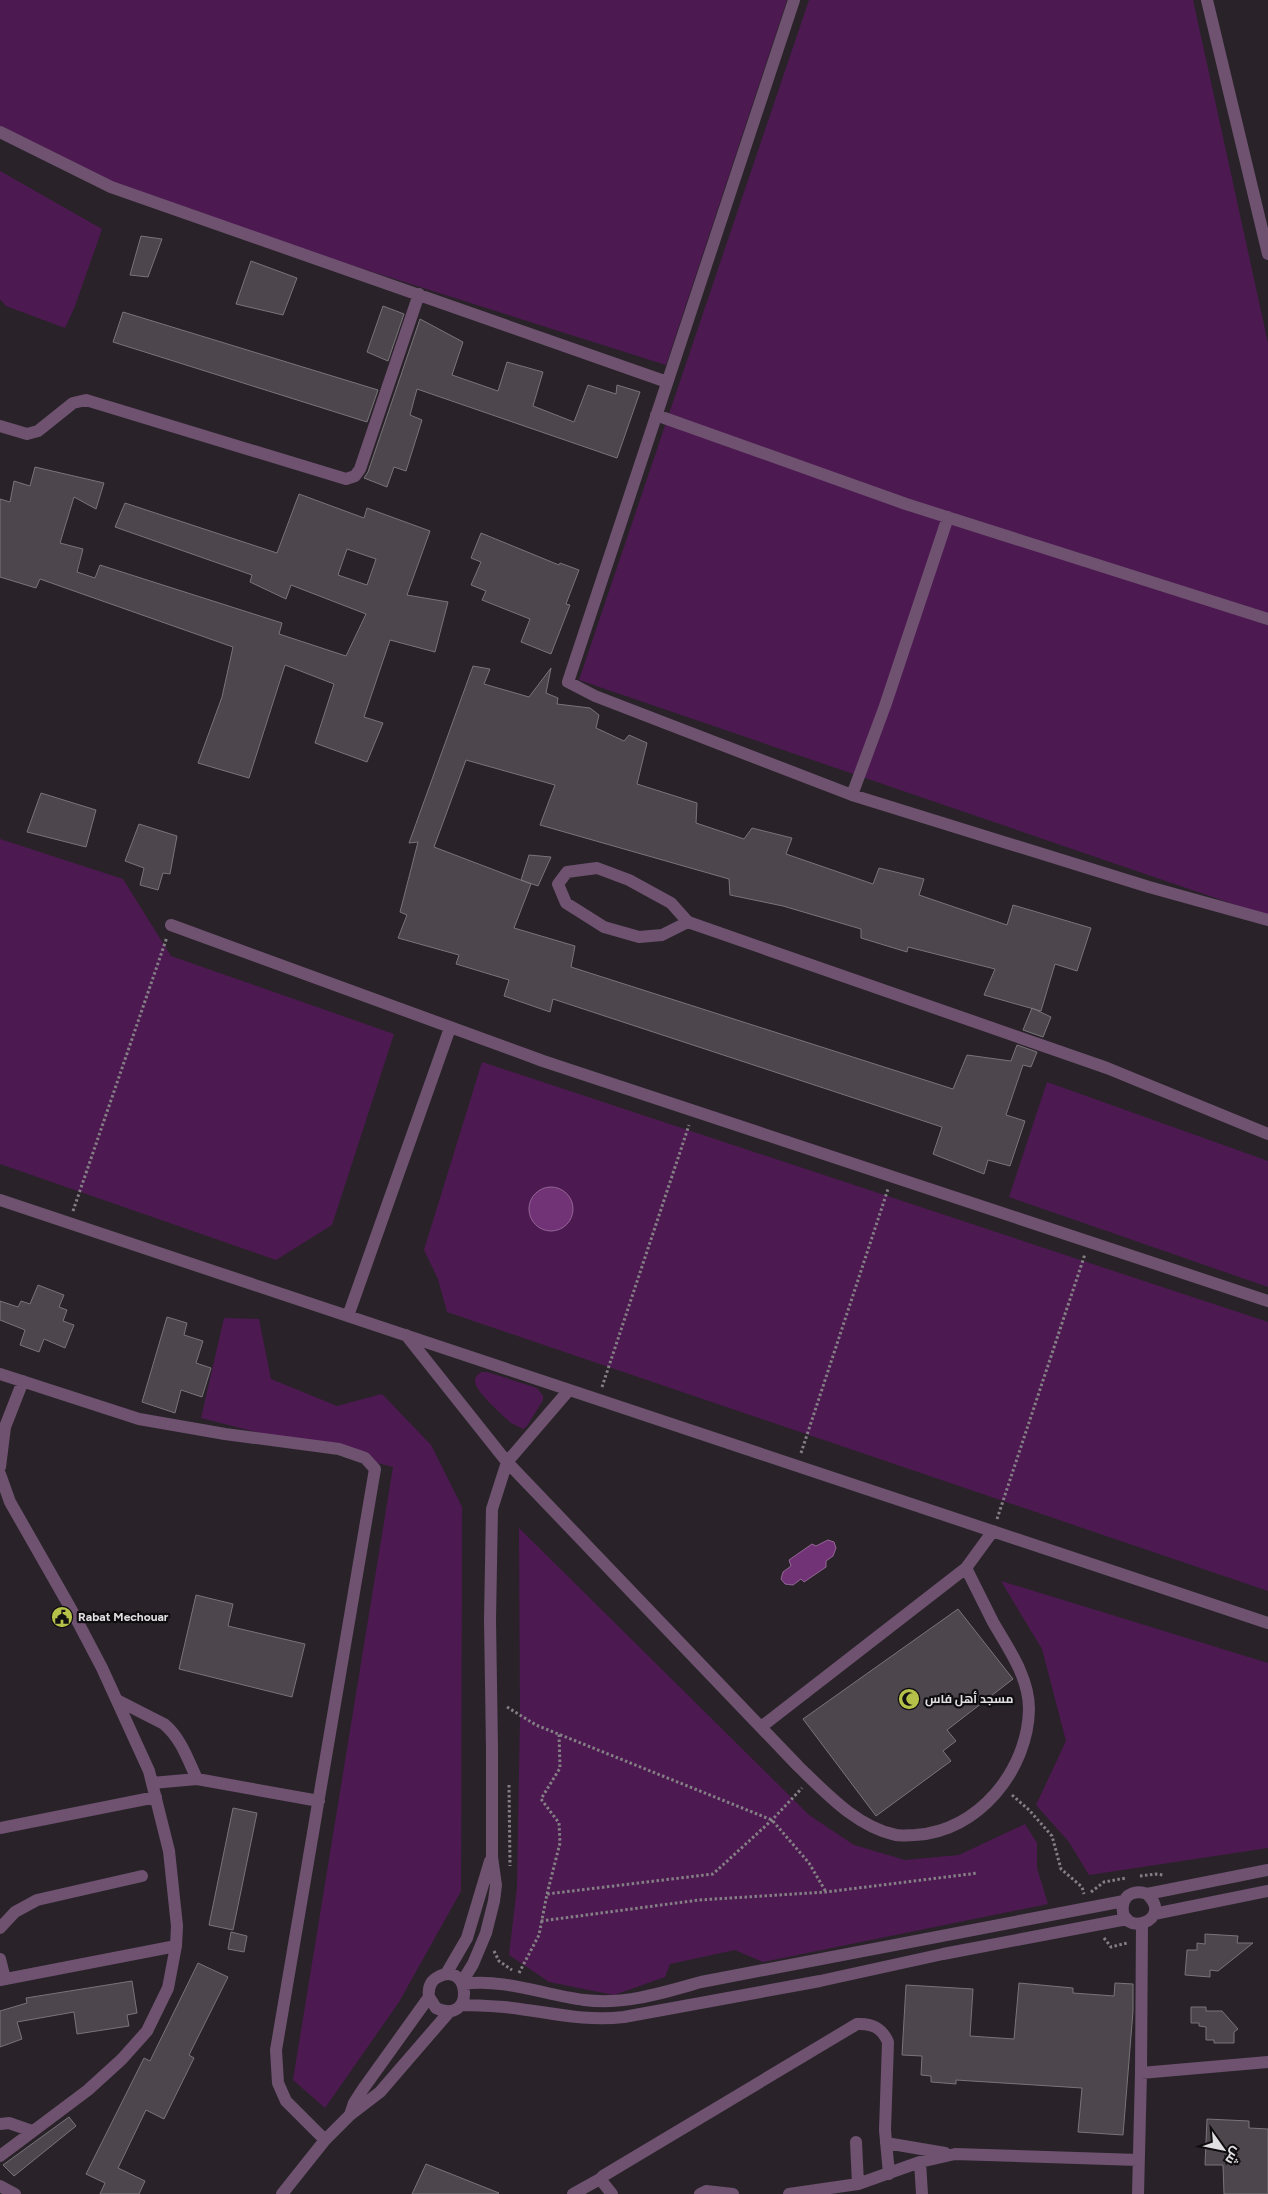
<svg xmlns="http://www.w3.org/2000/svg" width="1268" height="2194" font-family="Figtree,Cairo,sans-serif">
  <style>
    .green { fill: #4d1951 }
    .water { fill: #713276; stroke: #936696 }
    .building { fill: #4d464d; stroke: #79737a; fill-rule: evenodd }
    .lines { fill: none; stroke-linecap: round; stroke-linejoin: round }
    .path { stroke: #847f85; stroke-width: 3; stroke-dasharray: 2.5 2.5; stroke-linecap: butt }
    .minor { stroke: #6e5270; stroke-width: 12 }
    .labels { text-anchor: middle; stroke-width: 4.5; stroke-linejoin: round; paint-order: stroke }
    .poi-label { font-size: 12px; font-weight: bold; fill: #e1dee2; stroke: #100d10; text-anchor: start }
  </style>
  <rect width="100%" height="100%" fill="#292329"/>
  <!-- green -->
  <path class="green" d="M0 0H787L666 365 133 196 0 128Z
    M809 0H1193L1268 343V916L579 680Z
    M0 171 102 229 75 306 65 328 6 306 0 299Z
    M0 839 123 879 171 956 394 1034 332 1225 276 1260 0 1164Z
    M482 1062 1268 1322V1591L447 1312 438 1279 424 1250Z
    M1047 1082 1268 1161V1287L1009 1197Z
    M224 1318 259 1319 271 1379 337 1406 382 1394 431 1445 462 1507 461 1891 399 2002 325 2108 293 2080 393 1467 201 1418Z
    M482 1372H487L537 1388 543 1396V1400L527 1426 523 1429 511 1423C503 1415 475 1392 475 1381 475 1376 478 1374 482 1372Z
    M519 1528 809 1815 854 1845 905 1860 959 1855 1025 1824 1037 1843V1868L1048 1904 763 1962 735 1950 670 1964 665 1977 614 1995 549 1982 509 1955 517 1887 520 1718Z
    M1001 1581 1268 1663V1848L1089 1875 1069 1842 1036 1805 1066 1741 1042 1649Z"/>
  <!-- water -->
  <path class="water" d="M529 1209a22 22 0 1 1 44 0a22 22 0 1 1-44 0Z
    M828 1540 834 1542 836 1548 833 1556 826 1561V1567L804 1582 801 1579 793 1585 785 1584 781 1579 783 1572 791 1566 789 1560 812 1544 816 1546Z"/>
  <!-- building -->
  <path class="building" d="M141 236 162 239 148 277 130 275Z
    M251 261 297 278 283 315 236 304Z
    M383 306 404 314 388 361 367 352Z
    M123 312 378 390 367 422 113 342Z
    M420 319 463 342 452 375 498 391 507 362 543 372 533 406 574 422 588 385 616 394 617 385 640 392 617 458 417 389 410 415 422 420 406 471 394 467 387 487 364 478 368 472Z
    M35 467 104 483 96 509 74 497 60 543 83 549 77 572 95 578 100 565 282 623 279 634 346 656 366 614 291 585 286 599 250 582 252 575 115 527 125 503 277 553 299 494 364 518 367 508 430 531 407 595 448 602 435 652 390 640 364 717 383 723 367 762 315 743 334 684 285 665 249 778 198 763 222 697 233 647 40 579 36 588 0 577V499L10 502 14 481 30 486ZM347 549 376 559 367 585 338 575Z
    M481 533 559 565 560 563 579 570 566 604 570 605 551 654 521 642 530 619 482 600 486 591 471 585 481 562 471 558Z
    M473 666 490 669 484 684 529 697 551 668 546 693 558 698 557 704 590 708 599 715 596 728 624 741 629 735 647 743 637 784 697 803 696 823 744 839 752 828 792 838 786 854 873 884 879 868 924 879 919 895 1007 925 1013 905 1091 928 1077 971 1055 964 1041 1011 984 995 995 969 908 947 907 952 861 938V929L783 906 730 895 729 879 540 825 555 785 466 760 434 847 531 884 514 928 575 946 571 967 953 1089 967 1055 1011 1061 1017 1045 1037 1052 1031 1067 1023 1065 1006 1115 1025 1121 1010 1166 988 1160 984 1174 933 1154 942 1127 553 999 550 1012 504 996 509 980 456 964 459 955 398 938 407 915 400 912 418 842 409 843Z
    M41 793 96 810 86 847 27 832Z
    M139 824 177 836 170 874 163 873 158 890 140 885 144 868 125 861Z
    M529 855 551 857 538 886 521 880Z
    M1032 1008 1051 1017 1043 1037 1023 1030Z
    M38 1285 64 1295 59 1307 67 1310 63 1321 74 1325 65 1348 44 1339 39 1352 20 1345 25 1330 0 1320V1301L18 1307 21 1301 30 1304Z
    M167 1317 187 1323 184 1335 203 1341 196 1363 211 1368 202 1397 181 1390 175 1413 142 1402Z
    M196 1595 233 1604 228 1626 305 1644 292 1697 179 1669Z
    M958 1609 1013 1679 947 1730 956 1741 943 1751 951 1761 876 1816 803 1719Z
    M233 1808 257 1813 233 1930 209 1925Z
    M231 1932 247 1936 244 1952 228 1949Z
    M1205 1934 1238 1936 1237 1943H1253L1218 1971 1210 1970V1977L1185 1975 1187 1950H1197V1943L1205 1944Z
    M198 1963 228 1977 189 2055 194 2058 164 2119 146 2110 118 2168 145 2181 139 2194H100L105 2183 86 2174 144 2058 150 2061Z
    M132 1981 137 2013 127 2015 129 2026 77 2034 74 2012 17 2022 22 2039 0 2047V2011L27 2003 26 1998Z
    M1019 1983 1073 1988V1993L1114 1996 1115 1983 1133 1984V2011L1123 2135 1078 2132 1082 2088 956 2080V2084L931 2082V2076L921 2075 922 2056 902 2055 906 1985 973 1989 970 2036 1014 2039Z
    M1191 2007H1206V2011H1222L1238 2029 1234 2032V2043H1214V2040H1206V2027L1199 2026V2023H1191Z
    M69 2117 76 2126 14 2176 3 2165Z
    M1207 2119 1249 2121V2128L1268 2129V2194H1224L1223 2165H1205Z
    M426 2164 499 2193 498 2194H412Z"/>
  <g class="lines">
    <!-- path -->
    <path class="path" d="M73 1211 167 937
      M602 1387 689 1125
      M801 1453 888 1189
      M997 1519 1085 1254
      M507 1707 536 1725 772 1820 809 1863 826 1892
      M509 1785 510 1866
      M1012 1795 1029 1810 1052 1836 1061 1869 1082 1887 1084 1894
      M1140 1876 1156 1874 1163 1875
      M1091 1892 1104 1882 1126 1878
      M547 1894 560 1843 559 1823 541 1799 560 1768 559 1734
      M541 1921 699 1900 826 1892 978 1873
      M1104 1938 1111 1947 1127 1943
      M494 1951 499 1961 512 1970
      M519 1973 539 1935 547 1894 713 1874 772 1820 802 1788"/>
    <!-- minor -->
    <path class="minor" d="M794 0 568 682 595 696 852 795 1149 887 1268 920
      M1207 0 1268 254
      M0 132 111 187 667 382
      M656 415 906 504 1268 619
      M0 426 27 434 38 431 73 403 86 400 346 479 355 476 360 469 419 294
      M852 795 885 706 948 517
      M688 922 662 935 639 937 604 927 566 903 558 884 567 872 597 868 629 880 671 903 688 922 1107 1068 1268 1134
      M171 925 543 1061 1268 1301
      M0 1200 1268 1623
      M348 1316 450 1028
      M406 1335 507 1462 798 1766C826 1793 857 1827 896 1835 902 1836 909 1835 915 1835 978 1832 1028 1770 1029 1709 1029 1677 1008 1648 993 1622 984 1604 975 1586 966 1568L993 1531
      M0 1374 139 1419 225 1434 339 1449 365 1458 375 1469 276 2050 278 2083 286 2101 325 2140
      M0 1467 5 1427 23 1381
      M0 1474 10 1502 71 1609 102 1668 149 1771 169 1851 177 1926 176 1946 168 1988 147 2031 122 2059 88 2090 0 2156
      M117 1700 164 1724C181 1738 188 1760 197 1779
      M761 1727 966 1568
      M152 1783 197 1779 319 1801
      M0 1828 156 1797
      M1147 1894C1176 1921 1118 1939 1123 1905 1125 1893 1137 1890 1147 1894L1268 1870
      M1154 1914 1268 1891
      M0 1928 15 1912 37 1900 142 1876
      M0 1959 5 1979
      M446 1974 467 1938 490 1861
      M0 1980 176 1946
      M462 1982 473 1964 486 1933 494 1901 496 1885 492 1857V1748L490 1620 492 1509 507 1462 569 1390
      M463 1984C503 1978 545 1995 584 2000 625 2005 662 1993 701 1982L1124 1901
      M461 2005C475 2005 490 2006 504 2007 546 2011 581 2022 624 2017L820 1981 943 1954 1127 1919
      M1141 2073 1268 2062
      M350 2115 354 2103 363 2089 429 1997C428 1989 430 1981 438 1977 470 1959 476 2026 436 2008L429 1997
      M0 2124 9 2123 32 2131
      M856 2142 858 2184
      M886 2143 945 2153
      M920 2162 922 2194
      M0 2186 15 2194
      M282 2194 325 2140 350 2115 380 2092 450 2011
      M573 2194 600 2179
      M612 2194 600 2179 603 2176 857 2024C872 2023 882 2028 888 2042L885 2130 889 2174
      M700 2194 706 2191 733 2194
      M789 2194 858 2184 920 2162 955 2154 1138 2160
      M1138 2194 1141 2073 1142 1924"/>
  </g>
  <!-- icons -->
  <defs>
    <g id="civic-disc" transform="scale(1.125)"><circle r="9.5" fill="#b6c149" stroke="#100d10"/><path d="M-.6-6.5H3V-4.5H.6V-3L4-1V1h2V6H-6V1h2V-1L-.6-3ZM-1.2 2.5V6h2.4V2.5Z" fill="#111"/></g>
    <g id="mosque-disc" transform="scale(1.125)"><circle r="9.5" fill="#b6c149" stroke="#100d10"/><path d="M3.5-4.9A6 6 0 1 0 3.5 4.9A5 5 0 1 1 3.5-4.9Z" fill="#111"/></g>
  </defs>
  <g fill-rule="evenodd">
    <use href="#civic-disc" x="62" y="1617"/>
    <use href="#mosque-disc" x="909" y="1699"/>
  </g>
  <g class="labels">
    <!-- poi labels -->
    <g class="poi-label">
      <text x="78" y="1621">Rabat Mechouar</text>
      <text x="925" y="1703">مسجد أهل فاس</text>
    </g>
  </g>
  <!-- north arrow -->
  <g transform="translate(1223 2149) rotate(123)" stroke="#100d10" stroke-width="4" paint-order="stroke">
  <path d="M0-4L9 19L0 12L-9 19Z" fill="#e1dee2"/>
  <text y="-8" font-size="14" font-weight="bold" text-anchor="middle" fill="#e1dee2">ش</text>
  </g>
</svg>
